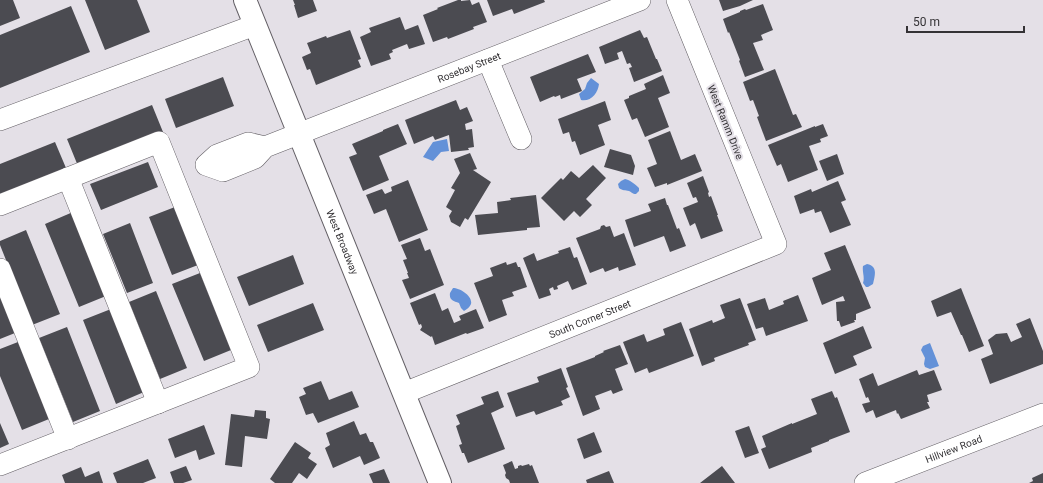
<svg xmlns="http://www.w3.org/2000/svg" width="1043" height="483" font-family="Roboto,sans-serif">
  <style>
    .water { fill: #6391d8 }
    .building { fill: #4b4b51 }
    .lines { fill: none; stroke-linecap: round; stroke-linejoin: round }
    .minor-casing { stroke: #635f65; stroke-width: 22 }
    .major-casing { stroke: #635f65; stroke-width: 24 }
    .minor { stroke: #fff; stroke-width: 21 }
    .major { stroke: #fff; stroke-width: 22 }
    .labels { text-anchor: middle; stroke-width: 4; stroke-linejoin: round; paint-order: stroke }
    .street-label { font-size: 10px; fill: #343235; stroke: #e4e0e7 }
  </style>
  <rect width="100%" height="100%" fill="#e4e0e7"/>
  <!-- water -->
  <path class="water" d="M591 78 599 84C598 93 591 102 581 100L579 94 585 89 587 83Z
    M447 139 449 151 441 152 433 161 423 157 433 142Z
    M625 179C630 180 635 184 639 188V191L636 194C632 194 632 192 629 191 625 190 623 191 619 188L618 184 621 181Z
    M867 264C878 266 875 275 873 284L868 287H866L863 283C865 277 862 272 863 266Z
    M453 288C460 288 473 296 471 304 470 307 467 309 464 311L461 308 459 303C453 301 449 300 450 293Z
    M930 343 939 366 930 369 925 367 924 364 925 358 921 350 923 346Z"/>
  <!-- building -->
  <path class="building" d="M0 0H13L20 18 0 26Z
    M85 0H137L150 32 105 50Z
    M293 0H313L317 11 298 18 294 5H295Z
    M458 0H461V1L470 0 472 5 479 2 487 22 473 27 474 29 448 39 447 37 433 42 423 15 438 9 437 8Z
    M487 0H544L545 2 514 14 512 9 493 16Z
    M719 0H753L740 6 723 11Z
    M763 4 773 30 761 35 763 40 753 43 764 70 745 77 739 61 740 60 729 32 728 33 723 19 740 12V11L745 9 746 10Z
    M71 6 90 52 0 88V35Z
    M400 17 405 30 418 25 425 44 409 49 407 44 392 50 393 52 389 54 391 59 371 66 360 37 371 32 369 28Z
    M350 30 361 59 358 60 361 67 316 85 310 69 307 70 302 57 311 53 307 43 326 36 327 38Z
    M640 30 644 38 647 37 656 59H657L662 71 634 82 629 68 632 67 630 63 627 64 622 51 617 53 619 59 605 64 599 47Z
    M588 54 596 72 577 79 582 91 561 99 560 95 555 97 554 96 540 102 530 77Z
    M775 69 793 115 796 114 802 127 766 141 757 117 759 116 753 100 750 101 743 82Z
    M663 75 670 93 658 98 669 127 645 137 637 118 632 120 624 100 629 98V96L646 89 644 84Z
    M223 77 234 106 176 128 165 99Z
    M456 100 460 110 467 107 473 121 465 124 466 130 472 129 474 147 468 148 469 150 451 152 449 135 435 140 433 136 414 144 405 120Z
    M605 101 611 120 598 125 605 145 580 155 575 141 572 142 569 132 563 134 558 119Z
    M152 105 163 132 78 166 67 139Z
    M398 124 407 144 379 156 389 180 363 191 349 157 357 154 352 144 383 131V130Z
    M823 124 828 136 820 139 821 142 809 146 818 170 788 182 781 164 777 166 768 145 815 126V127Z
    M670 131 681 160 695 154 702 171 667 185V183L655 187 647 168 657 164 648 140Z
    M55 142 66 168 0 195V164Z
    M610 149 631 155 635 166 633 175 604 167Z
    M470 153 477 169 473 170 491 182 468 220 465 218 460 227 451 222 449 216 452 211 446 207 455 190 451 188 460 173 454 159Z
    M837 154 844 174 827 181 819 161Z
    M148 162 158 187 101 210 90 184Z
    M593 165 606 178 586 199 592 205 580 217 574 211 564 221 541 198 561 178 563 180 571 171 579 178Z
    M703 176 709 192 708 193 709 197 711 196 718 215H717L723 231 701 239 695 223 690 226 683 208 698 202 696 197 693 198 687 183Z
    M408 180 428 230 399 242 386 209 374 214 366 195 382 189 385 194 392 191 391 187Z
    M838 181 846 200 841 202 851 225 830 233 821 211 815 213 814 209 800 214 794 196 811 189 812 192Z
    M536 195 540 227 527 228V230L478 235 475 215 498 213 497 202 511 200 510 198Z
    M665 198 667 205H668L677 229 679 228 686 246 670 252 664 236 634 247 625 220 651 211 648 204Z
    M175 207 198 265 172 275 149 217Z
    M73 212 106 296 79 307 45 224Z
    M130 223 153 283 127 293 103 234Z
    M604 225 606 227 610 226 614 237 624 233 636 265 619 271 618 267 605 272 603 268 590 273 576 238 600 229 601 226Z
    M26 230 60 314 32 325 0 245V241Z
    M420 238 425 251 430 249 444 285 410 299 402 280 409 278 407 273H408L403 260 407 259 401 245Z
    M845 245 871 308 856 314V320H854L855 322 841 327 839 321H837L836 302 845 301 843 296 822 305 812 278 831 270 824 253Z
    M570 247 574 258 577 257 587 284 572 290 568 281 557 286 558 289 554 290 553 287 549 289 551 295 539 299 523 258 534 253 537 261 559 253 558 251Z
    M293 255 304 284 249 306 237 277Z
    M506 262 507 265 516 262 518 267H520L527 287 512 292 514 296 502 300 507 315 489 322 474 283 493 276 490 268Z
    M200 273 231 350 204 361 172 284Z
    M961 288 984 346 969 352 962 335H961L951 312 937 317 931 301Z
    M156 291 187 368 160 379 129 302Z
    M435 293 442 311 448 308 454 323 461 320 459 316 476 309 484 328 467 334 466 333 435 345 432 336 431 337 420 330 422 327 421 324 419 325 410 303Z
    M798 295 808 321 766 336 763 327 756 329 747 304 765 298 769 310 784 304 783 301Z
    M0 296 15 333 0 339Z
    M740 298 756 340 748 343 749 345 714 358 715 361 702 366 689 329 712 320 713 323 725 318 720 305Z
    M313 303 324 330 268 352 257 325Z
    M111 309 144 392 116 404 83 320Z
    M1030 318 1043 351V364L990 384 981 359 993 354 988 340 996 334 1007 333 1011 342 1022 337 1016 324Z
    M681 322 694 356 649 373 647 368 635 373 623 342 644 334 647 342 665 335 663 329Z
    M863 326 872 348 853 356 857 365 835 374 823 343Z
    M67 327 100 411 73 422 39 338Z
    M18 342 49 419 22 430 0 376V349Z
    M620 345 628 364 615 369 623 390 613 394 611 390 595 396 600 409 583 416 566 368 595 357V356L604 352 603 351Z
    M561 368 568 387 566 388 570 397 561 401 563 405 536 415 534 411 516 417 507 393 539 382 537 377Z
    M917 370 919 375 934 370 942 390 927 395 929 402H927L930 408 901 419 898 413 897 414 896 410 876 418 873 410 866 413 862 404 870 402 868 397 866 398 859 379 873 373 878 386Z
    M321 381 329 400 352 391 359 407 318 423 313 413 306 415 299 397 306 394 303 388Z
    M498 391 504 407 491 413 505 449 468 463 464 453H462L459 445 462 444 456 426 460 424 456 415 484 404 481 397Z
    M832 391 835 398 837 397 850 432 829 440V441L811 448 812 452 769 469 761 449 766 447 762 436 792 423V424L817 414 811 399Z
    M255 410 266 411V418L270 419 267 439 245 436 242 467 225 465 231 414 254 417Z
    M354 421 360 435 366 433 370 442H373L380 458 364 465 360 456 333 468 325 448 330 445 326 433Z
    M0 423 9 444 0 448Z
    M204 425 215 454 199 460 196 450 175 458 168 439Z
    M749 426 759 453 745 458 735 431Z
    M594 432 602 452 584 459 577 439Z
    M295 442 311 453 308 458 317 464 307 479 299 473 292 483H275L270 479Z
    M148 459 156 478 143 483H117L113 473Z
    M512 461 515 469 518 468V466L521 465 522 466 529 464 530 466 532 465 539 483H510L509 480 506 478 505 475 506 473 503 465Z
    M186 466 192 480 183 483H174L170 472Z
    M722 466 735 483H700Z
    M81 467 85 477 99 471 103 483H65L62 475Z
    M384 469 390 483H373L369 474Z
    M609 471 614 483H587L586 480Z
    M1043 473V483H1029L1033 481 1032 478Z"/>
  <g class="lines">
    <!-- minor casing -->
    <g class="minor-casing">
      <g id="minor">
        <path d="M488 60 521 139"/>
        <path d="M0 120 255 25"/>
        <path id="s1" d="M265 147 248 143 217 155 206 165 223 171 255 158 265 147 640 0"/>
        <path d="M68 178 158 403"/>
        <path d="M0 205 159 142 249 367 0 465"/>
        <path d="M0 269 68 439"/>
        <path id="s2" d="M404 393 776 244 677 0"/>
        <path id="s3" d="M865 483 1043 414"/>
      </g>
    </g>
    <!-- major casing -->
    <g class="major-casing">
      <g id="major">
        <path id="s4" d="M245 0 440 483"/>
      </g>
    </g>
    <!-- minor -->
    <use href="#minor" class="minor"/>
    <!-- major -->
    <use href="#major" class="major"/>
  </g>
  <g class="labels">
    <!-- street labels -->
    <g class="street-label">
      <text dy="4" stroke="none"><textPath href="#s1" startOffset="352">Rosebay Street</textPath></text>
      <text transform="translate(726 122) rotate(68)" y="4">West Ramm Drive</text>
      <text dy="4" stroke="none"><textPath href="#s4" startOffset="261">West Broadway</textPath></text>
      <text dy="4" stroke="none"><textPath href="#s2" startOffset="200">South Corner Street</textPath></text>
      <text dy="4" stroke="none"><textPath href="#s3" startOffset="95">Hillview Road</textPath></text>
    </g>
  </g>
  <!-- scale -->
  <path d="M907 26v6h117v-6" fill="none" stroke="#343235" stroke-width="2"/>
  <text x="913" y="26" font-size="12" fill="#343235" stroke="#e4e0e7" stroke-width="3" paint-order="stroke">50 m</text>
</svg>
